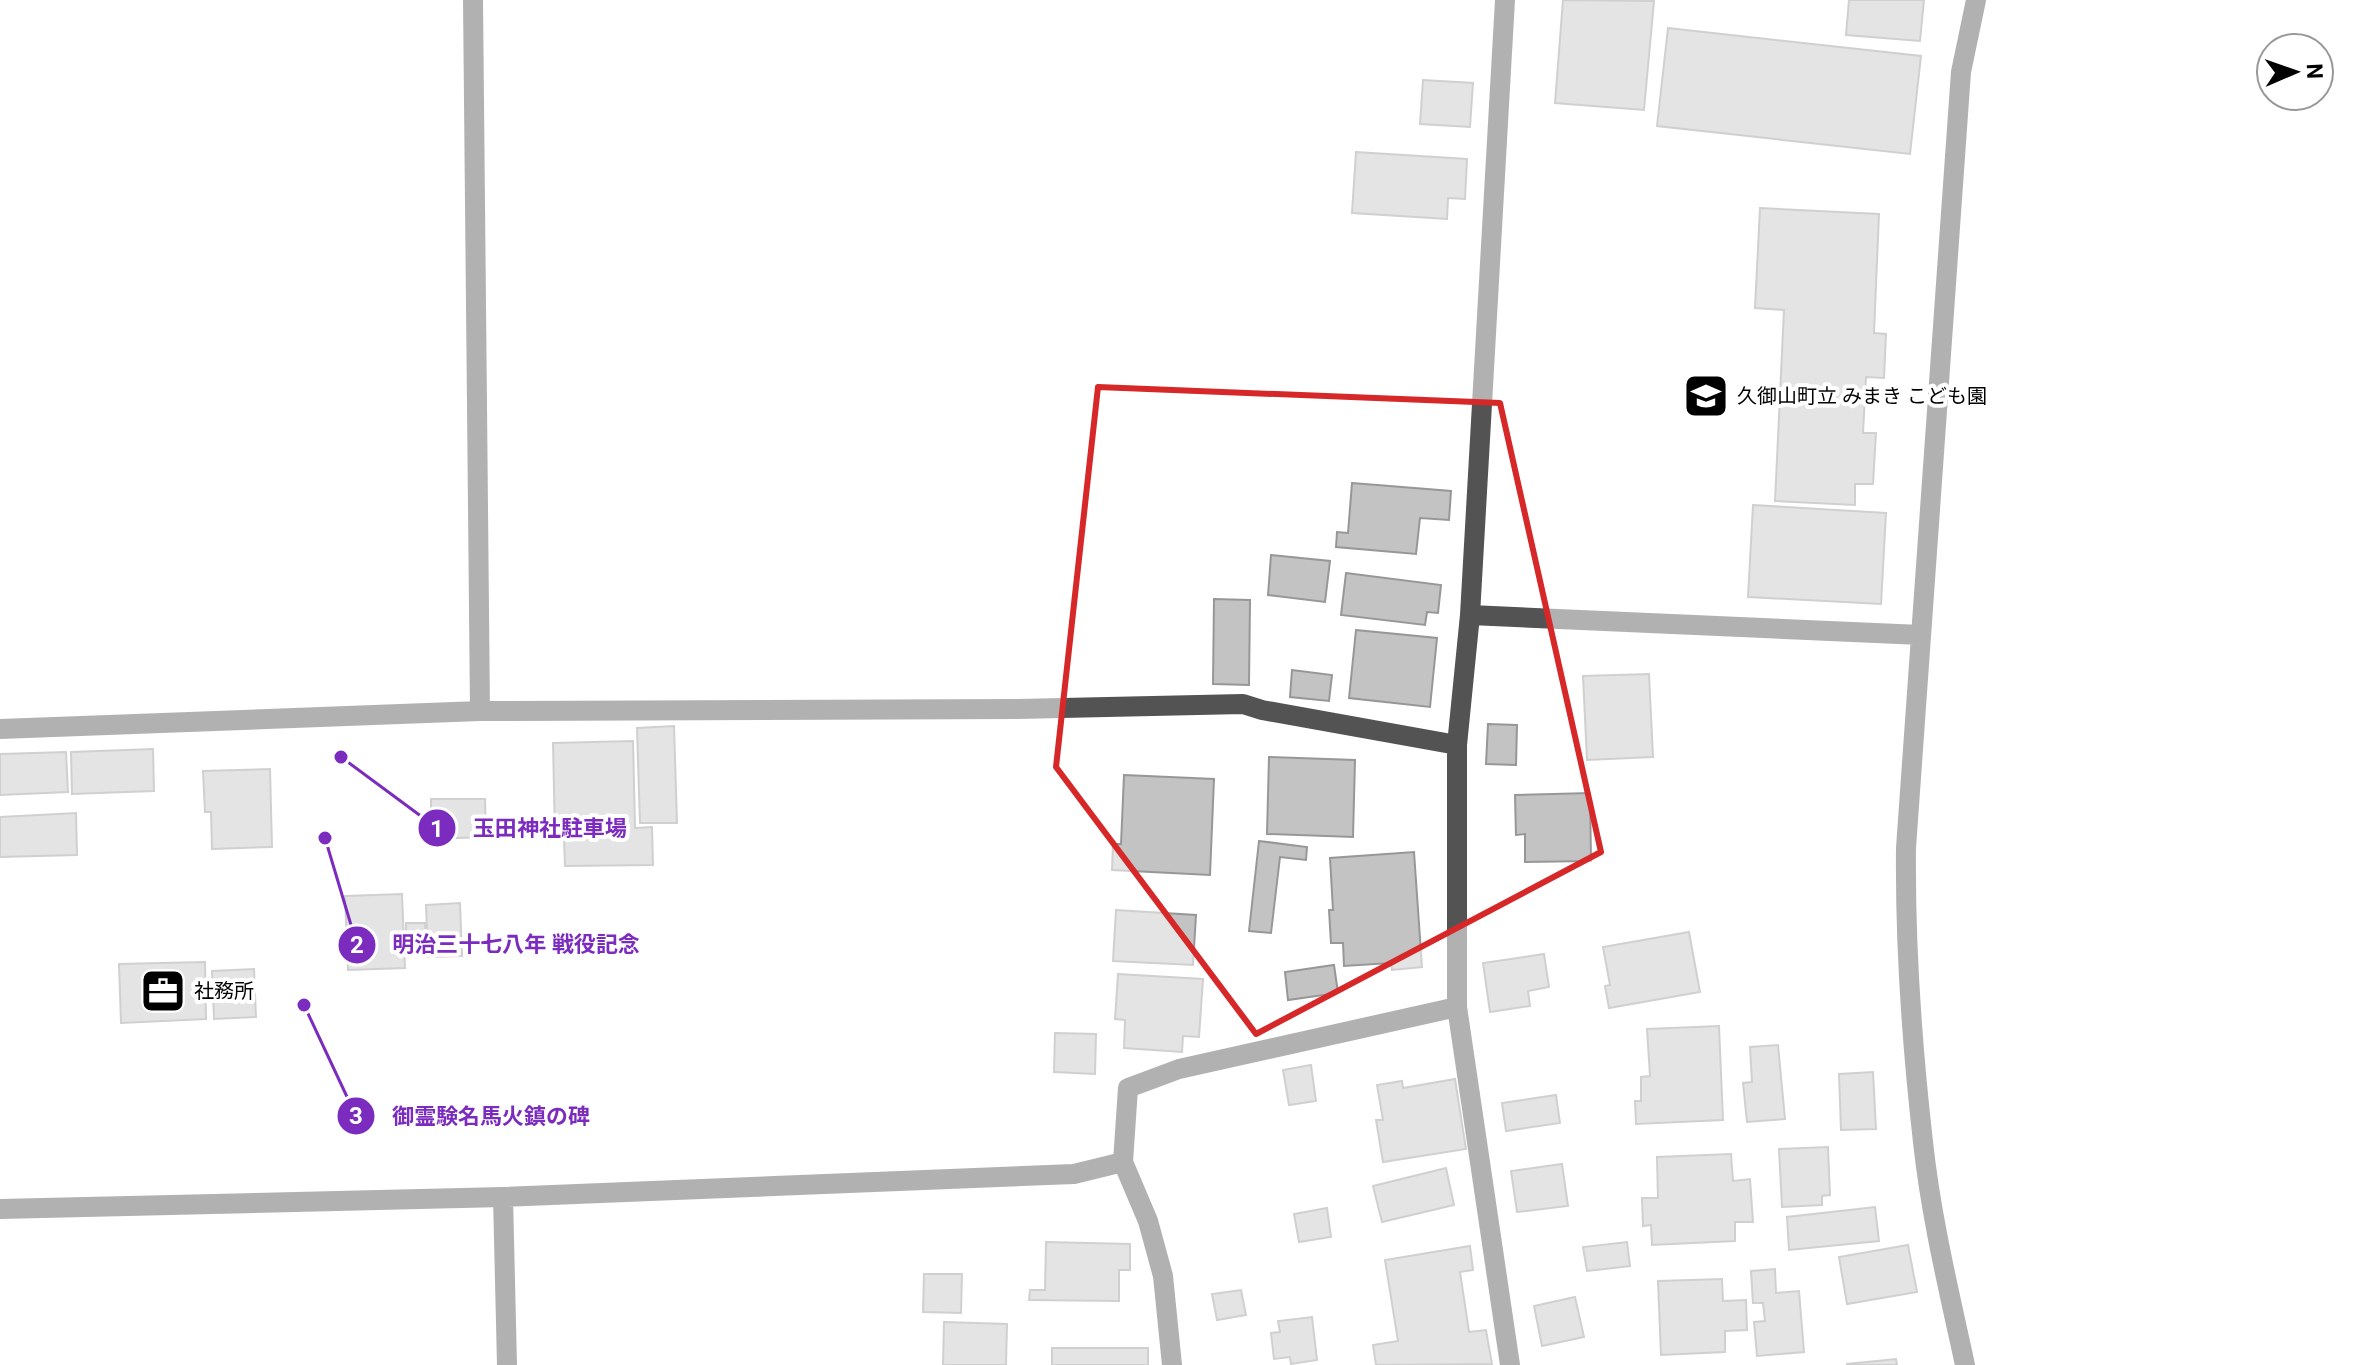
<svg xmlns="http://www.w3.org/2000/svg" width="2367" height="1365" font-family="Roboto,'Noto Sans JP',sans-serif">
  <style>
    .building { fill: #c3c3c3; stroke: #979797; stroke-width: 2 }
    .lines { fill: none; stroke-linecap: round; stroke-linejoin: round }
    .minor { stroke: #535353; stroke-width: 20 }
    .marked { fill: none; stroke: #d62828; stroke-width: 6; stroke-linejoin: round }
    .labels { text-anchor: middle; stroke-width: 8; stroke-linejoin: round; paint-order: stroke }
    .poi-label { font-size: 20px; fill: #000; stroke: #fff; text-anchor: start }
    .leader { fill: none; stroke: #7b2cbf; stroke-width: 3 }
    .callout-dot { fill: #7b2cbf; stroke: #fff; stroke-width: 3 }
    .mark-label { font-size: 24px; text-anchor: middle; font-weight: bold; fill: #fff }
    .callout-label { font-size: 22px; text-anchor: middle; font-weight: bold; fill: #7b2cbf; stroke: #fff; stroke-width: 8; stroke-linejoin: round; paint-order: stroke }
  </style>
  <rect width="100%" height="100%" fill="#fff"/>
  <!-- building -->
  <path class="building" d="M1563 0 1654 1 1644 110 1555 103Z
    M1849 0H1924L1920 41 1846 35Z
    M1668 28 1921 56 1910 154 1657 126Z
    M1423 80 1473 83 1470 127 1420 124Z
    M1356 152 1467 159 1465 199 1448 198 1447 219 1352 213Z
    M1760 208 1879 214 1874 333 1886 334 1884 378 1866 377 1863 433H1876L1873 484H1855V505L1775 501 1784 310 1755 308Z
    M1352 483 1451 491 1449 520 1420 518 1416 554 1336 547 1337 532 1348 533Z
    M1753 505 1886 513 1881 604 1748 597Z
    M1271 555 1330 561 1325 602 1268 595Z
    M1346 573 1441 585 1438 613 1427 612 1425 625 1341 615Z
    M1214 599 1250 600 1249 685 1213 684Z
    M1356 630 1437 638 1430 707 1349 698Z
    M1292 670 1332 675 1329 701 1290 697Z
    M1649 674 1653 757 1587 760 1583 676Z
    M1488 724 1517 725 1516 765 1486 764Z
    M674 726 677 823H640L637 728Z
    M633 741 635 828 652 827 653 865 565 866 564 838H555L553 743Z
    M153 749 154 791 72 794 71 752Z
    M66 752 68 792 0 795V754Z
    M1269 757 1355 760 1353 837 1267 834Z
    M270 769 272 847 212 849 211 812H205L203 771Z
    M1124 775 1214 779 1210 875 1112 870 1113 844H1121Z
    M1590 793 1591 861 1525 862V834L1516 835 1515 795Z
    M431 799H485L486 837 431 839Z
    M76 813 77 855 0 857V817Z
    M1259 841 1307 847 1306 860 1280 857 1271 933 1249 931Z
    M1414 852 1422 967 1392 970 1391 963 1344 966 1343 943H1331L1329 910H1333L1330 858Z
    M402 894 405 968 348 970 345 896Z
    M460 903 462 956 428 957 426 905Z
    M1116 910 1196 915 1193 965 1113 961Z
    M406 923H425L426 938 406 939Z
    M1689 932 1700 992 1609 1008 1605 986 1610 985 1603 947Z
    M1544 954 1549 987 1528 991 1530 1006 1490 1012 1483 963Z
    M205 962 206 1019 121 1023 119 964Z
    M1334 965 1338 993 1288 1000 1285 972Z
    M254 969 256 1017 214 1019 212 971Z
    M1118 974 1203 979 1199 1037 1183 1036 1182 1052 1124 1048 1125 1020 1115 1019Z
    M1719 1026 1723 1120 1636 1124 1635 1101H1641V1077L1650 1076 1647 1029Z
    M1055 1033 1096 1034 1095 1074 1054 1072Z
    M1778 1045 1785 1119 1747 1122 1743 1083 1752 1082 1750 1047Z
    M1311 1065 1316 1101 1289 1105 1283 1070Z
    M1873 1072 1876 1129 1841 1130 1839 1074Z
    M1455 1079 1466 1149 1383 1162 1376 1120H1383L1377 1085 1402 1081 1403 1088Z
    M1556 1095 1560 1123 1506 1131 1502 1103Z
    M1828 1147 1830 1195 1822 1196V1205L1782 1207 1779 1149Z
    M1731 1154 1733 1181 1750 1179 1753 1222H1735V1241L1652 1245 1651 1225 1643 1226 1642 1198H1658L1657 1157Z
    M1562 1164 1568 1206 1517 1212 1511 1171Z
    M1446 1168 1454 1205 1382 1222 1373 1186Z
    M1875 1207 1879 1241 1789 1250 1787 1217Z
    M1327 1208 1331 1237 1299 1242 1294 1214Z
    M1046 1242 1130 1244V1270H1119V1301L1029 1300 1030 1290H1045Z
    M1627 1242 1630 1266 1587 1271 1583 1247Z
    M1908 1245 1917 1292 1847 1304 1839 1257Z
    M1470 1246 1473 1270 1460 1272 1469 1332 1486 1330 1492 1364 1376 1365 1373 1345 1398 1341 1385 1260Z
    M1775 1269 1776 1293 1799 1291 1804 1352 1757 1356 1754 1322 1765 1321 1763 1303H1753L1751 1271Z
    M924 1274H962L961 1313 923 1312Z
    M1722 1279 1723 1301 1746 1300 1747 1330 1725 1331V1352L1661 1355 1658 1281Z
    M1241 1290 1246 1315 1217 1320 1212 1294Z
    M1575 1297 1584 1337 1542 1346 1534 1306Z
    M1312 1317 1317 1360 1291 1364 1290 1357 1274 1359 1271 1333 1280 1332 1278 1321Z
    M944 1322 1007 1324 1006 1365H943Z
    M1052 1348H1148V1365H1052Z
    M1896 1359 1897 1365H1847V1364Z"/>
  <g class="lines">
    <!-- minor -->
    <path class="minor" d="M473 0 480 711
      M1505 0 1470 615 1457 745V1007L1510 1365
      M1470 615 1921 635
      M0 729 480 711 1017 709 1243 704 1262 710 1457 745
      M503 1197 507 1365
      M0 1209 503 1197 1074 1174 1123 1162
      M1172 1365 1163 1276 1148 1221 1123 1162 1128 1088 1179 1069 1457 1007
      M1965 1365C1949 1291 1931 1217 1923 1142 1912 1045 1905 946 1906 848L1961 72 1976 0"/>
  </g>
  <!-- marked area -->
  <path d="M0 0H2367V1365H0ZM1098 387 1500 403 1601 852 1256 1034 1056 767Z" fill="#fff" fill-opacity=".55" fill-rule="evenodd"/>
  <path class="marked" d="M1098 387 1500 403 1601 852 1256 1034 1056 767Z"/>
  <!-- icons -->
  <defs>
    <g id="school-square" transform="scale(2.3)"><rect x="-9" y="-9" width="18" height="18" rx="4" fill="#000" stroke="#fff"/><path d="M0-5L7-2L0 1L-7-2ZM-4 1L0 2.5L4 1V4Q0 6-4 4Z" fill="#fff"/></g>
    <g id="office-square" transform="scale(2.3)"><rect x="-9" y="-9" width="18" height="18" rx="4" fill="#000" stroke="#fff"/><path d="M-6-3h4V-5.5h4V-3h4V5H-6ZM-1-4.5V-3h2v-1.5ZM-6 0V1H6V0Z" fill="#fff"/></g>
  </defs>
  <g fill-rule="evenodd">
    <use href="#school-square" x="1706" y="396"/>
    <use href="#office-square" x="163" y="991"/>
  </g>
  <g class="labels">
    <!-- poi labels -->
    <g class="poi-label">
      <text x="1737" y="403">久御山町立 みまき こども園</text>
      <text x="194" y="998">社務所</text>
    </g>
  </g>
  <!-- callouts -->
  <path class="leader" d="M341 757L437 828M325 838L357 945M304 1005L356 1116"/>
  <g class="callout-dot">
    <circle cx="341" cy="757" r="8"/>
    <circle cx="325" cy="838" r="8"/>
    <circle cx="304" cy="1005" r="8"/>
    <circle cx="437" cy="828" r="20"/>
    <circle cx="357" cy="945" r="20"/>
    <circle cx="356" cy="1116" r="20"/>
  </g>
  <g class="mark-label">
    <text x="437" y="837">1</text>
    <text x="357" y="953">2</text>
    <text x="356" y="1124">3</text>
  </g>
  <g class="callout-label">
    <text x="550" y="836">玉田神社駐車場</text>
    <text x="516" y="952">明治三十七八年 戦役記念</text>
    <text x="491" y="1124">御霊験名馬火鎮の碑</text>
  </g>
  <!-- north arrow -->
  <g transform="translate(2295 72) rotate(88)"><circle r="38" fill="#ffffff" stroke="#999999" stroke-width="2"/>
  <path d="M0-6L14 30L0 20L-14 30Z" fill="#000000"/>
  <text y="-12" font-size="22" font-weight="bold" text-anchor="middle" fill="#000000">N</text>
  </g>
</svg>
